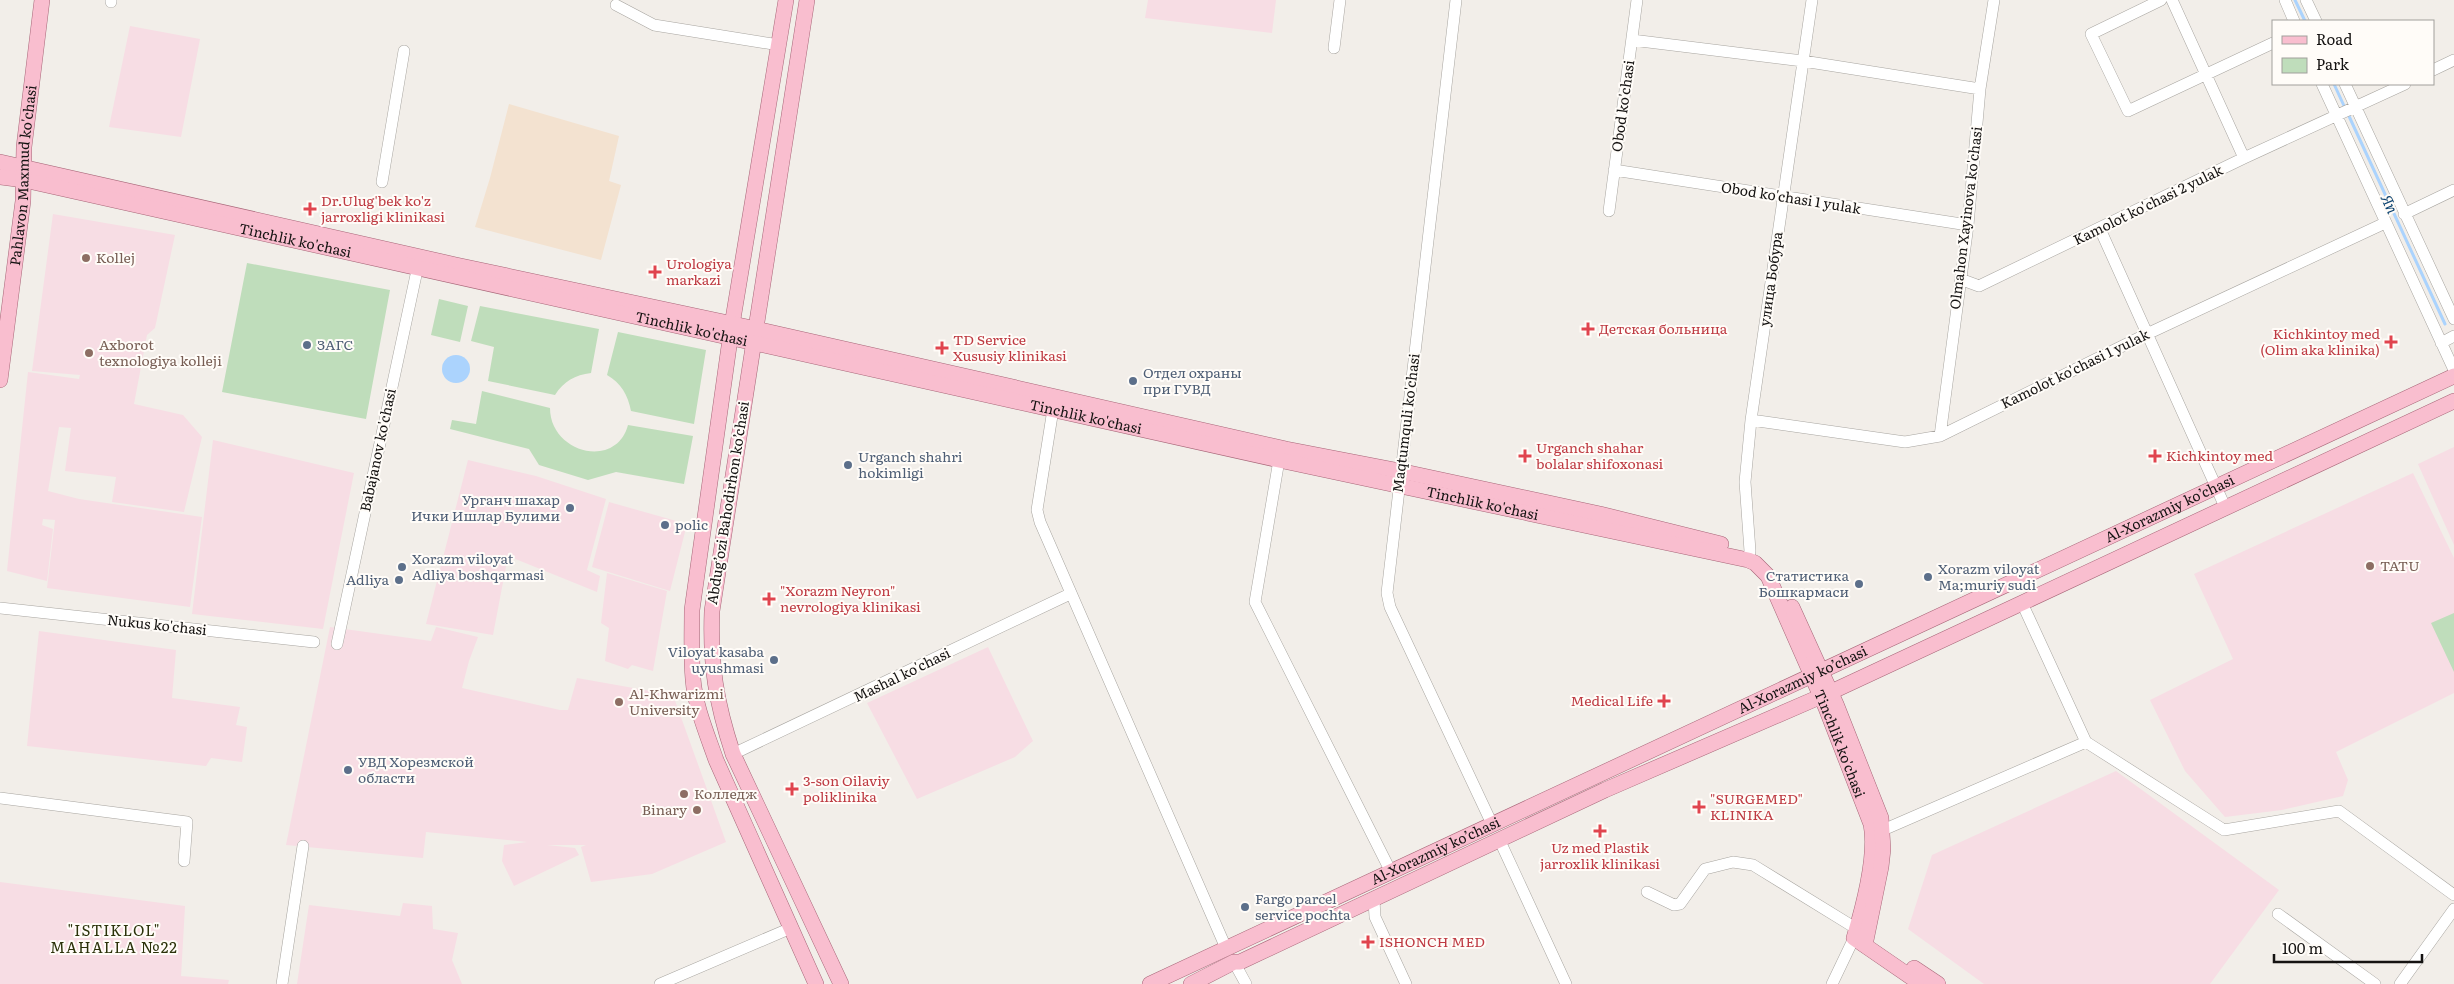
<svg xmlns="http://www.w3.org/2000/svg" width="2454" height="984" font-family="Literata,serif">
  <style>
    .industrial { fill: #f3e2d0 }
    .education { fill: #f7dde4 }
    .green { fill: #bfddbb }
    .water { fill: #abd3fd }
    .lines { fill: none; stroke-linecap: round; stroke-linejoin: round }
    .stream { stroke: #abd3fd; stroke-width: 3 }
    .minor-casing { stroke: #a8a5a0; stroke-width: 12 }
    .major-casing { stroke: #a76678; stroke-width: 16 }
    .minor { stroke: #fff; stroke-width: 11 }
    .major { stroke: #f9becf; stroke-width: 15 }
    .health-dot { fill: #e0444e; stroke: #fffcf8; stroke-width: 2 }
    .education-dot { fill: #8d6e63; stroke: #fffcf8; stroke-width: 2 }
    .service-dot { fill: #5c6f8a; stroke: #fffcf8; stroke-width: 2 }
    .labels { text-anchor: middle; stroke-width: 4; stroke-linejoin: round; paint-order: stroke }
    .street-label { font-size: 14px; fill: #151312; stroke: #fffcf8 }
    .health-label { font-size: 14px; fill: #be3a42; stroke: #fffcf8; text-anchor: start }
    .education-label { font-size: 14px; fill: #785e54; stroke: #fffcf8; text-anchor: start }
    .service-label { font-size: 14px; fill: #4e5e75; stroke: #fffcf8; text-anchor: start }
    .water-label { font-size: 15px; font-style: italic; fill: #0a416f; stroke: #fffcf8 }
    .neighbourhood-label { font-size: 15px; letter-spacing: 1px; fill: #2b320a; stroke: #fffcf8 }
  </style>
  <rect width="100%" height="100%" fill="#f2eee9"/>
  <!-- industrial -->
  <path class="industrial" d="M509 104 619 136 609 181 621 185 601 260 475 227 490 178Z"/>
  <!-- education -->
  <path class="education" d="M1148 0H1276L1272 33 1145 18Z
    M130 26 200 39 181 137 109 127Z
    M53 214 175 235 155 328 147 335 134 404 183 415 202 437 184 512 112 502 116 477 65 471 71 428 59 427 48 491 79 499 202 517 190 607 47 588 55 520 43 519 42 525 53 529 47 581 7 571 28 372 79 379 80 375 32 371Z
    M213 440 354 473 323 629 192 614Z
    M2454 447V545L2418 464Z
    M468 460 536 476 606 499 587 570 600 576 597 592 508 556 493 635 426 624Z
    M2413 473 2454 558V693L2336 752 2348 780 2343 796 2282 810 2225 817 2185 771 2150 700 2233 659 2194 574Z
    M609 502 687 524 670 591 592 567Z
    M607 573 667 591 653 671 632 665 628 669 605 661 609 628 601 623Z
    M330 627 431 641 436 627 478 637 469 661 462 688 560 710H568L577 678 673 695 726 842 652 874 591 882 581 847 586 845H547L575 848 579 855 514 886 502 861 504 845 527 842 426 832 423 858 286 845Z
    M39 631 176 650 172 698 240 707 236 725 247 727 242 762 211 758 206 766 27 746Z
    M988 647 1033 741 1015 757 917 799 867 703Z
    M2116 771 2279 890 2210 984H1984L1908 929 1932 855Z
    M0 882 185 906 181 976 229 980 228 984H0Z
    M403 903 432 906 433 929 458 933 452 960 462 984H297L309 905 400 916Z"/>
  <!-- green -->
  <path class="green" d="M247 263 390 290 366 419 222 392Z
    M439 299 468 306 460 342 431 335Z
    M480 306 599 329 591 373C575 375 564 381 555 395L488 381 494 347 471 341Z
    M618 332 706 350 694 424 631 411C628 395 621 383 607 375Z
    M482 391 550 408C550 453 616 470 628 425L693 436 684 484 616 472 588 480 539 465 529 449 450 429 452 420 476 424Z
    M2454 613V672L2431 623Z"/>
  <!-- water -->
  <path class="water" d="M442 369a14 14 0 1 1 28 0a14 14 0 1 1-28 0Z"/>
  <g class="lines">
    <!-- stream -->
    <path class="stream" d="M2295 0 2305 21
      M2334 84 2345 108
      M2348 114 2445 324"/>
    <!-- minor casing -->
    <g class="minor-casing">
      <path id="minor" d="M1456 0 1387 593 1390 607 1492 824
        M2161 0 2091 34 2128 111 2273 43
        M2172 0 2244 158
        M2285 0 2294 21
        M2306 0 2316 21
        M111 2V0
        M616 5 654 25 779 45
        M1632 40 1803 61 1980 89
        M1334 48 1340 0
        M2433 70 2454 60
        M2322 84 2454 370
        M2345 84 2454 319
        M1614 170 1968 225
        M382 182 404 51
        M1609 211 1637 0
        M2404 214 2454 190
        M2100 229 2226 509
        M1960 279 1979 286 2244 158 2405 84
        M2441 343 2454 336
        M1054 403 1037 510 1040 522 1226 948
        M1751 420 1905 442 1940 436 2147 334 2385 223
        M1940 436 1968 225 1980 89 1994 0
        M1279 460 1255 602 1391 872
        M1748 560 1750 551 1745 482 1751 420 1812 0
        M2022 603 2086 742 2224 830 2339 811 2454 895
        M0 608 314 642
        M337 644 419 261
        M733 754 1070 594
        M0 798 187 822 184 861
        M1883 830 2086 742
        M1499 839 1566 984
        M1647 892 1674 905 1680 904 1705 869 1733 862 1753 865 1857 929
        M1374 900 1375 917 1406 984
        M2278 914 2375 984
        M1234 962 1246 984
        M282 984 303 846
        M660 984 791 928
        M1832 984 1854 938
        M2400 984 2454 909"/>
    </g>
    <!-- major casing -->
    <g class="major-casing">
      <g id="major">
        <path d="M786 0 732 325 692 610C692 633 691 656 693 679 695 706 707 734 716 760L816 984"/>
        <path d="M807 0 712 611C710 665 716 702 733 754L841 984"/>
        <path d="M0 162 456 265 765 331 1286 449 1400 471 1600 514 1721 544"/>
        <path id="s1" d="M0 177 24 180 1279 460 1748 560 1755 563 1768 576 1826 708 1871 824C1877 854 1863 908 1854 938L1921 984"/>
        <path id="s2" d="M0 380 23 201 24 147 42 0"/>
        <path d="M1792 607 1836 704 1881 818 1883 849 1881 867 1865 945"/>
        <path d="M1914 968 1938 984"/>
        <path id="s3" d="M1150 984 2454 376"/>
        <path d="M1191 984 1234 962H1240L1605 790 1831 692 2022 603 2454 401"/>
      </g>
    </g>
    <!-- minor -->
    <use href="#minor" class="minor"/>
    <!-- major -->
    <use href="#major" class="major"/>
  </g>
  <!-- markers -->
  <g class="health-dot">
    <path d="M307.5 201.5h5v5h5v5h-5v5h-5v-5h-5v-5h5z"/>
    <path d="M652.5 264.5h5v5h5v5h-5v5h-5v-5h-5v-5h5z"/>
    <path d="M1585.5 321.5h5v5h5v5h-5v5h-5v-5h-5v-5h5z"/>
    <path d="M2388.5 334.5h5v5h5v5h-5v5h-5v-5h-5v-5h5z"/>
    <path d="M939.5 340.5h5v5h5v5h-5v5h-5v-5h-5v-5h5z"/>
    <path d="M1522.5 448.5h5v5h5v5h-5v5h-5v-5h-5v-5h5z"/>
    <path d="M2152.5 448.5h5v5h5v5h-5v5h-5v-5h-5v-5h5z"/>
    <path d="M766.5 591.5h5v5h5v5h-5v5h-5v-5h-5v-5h5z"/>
    <path d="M1661.5 693.5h5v5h5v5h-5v5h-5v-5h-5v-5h5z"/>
    <path d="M789.5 781.5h5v5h5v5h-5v5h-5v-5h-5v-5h5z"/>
    <path d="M1696.5 799.5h5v5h5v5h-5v5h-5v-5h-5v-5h5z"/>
    <path d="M1597.5 823.5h5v5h5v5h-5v5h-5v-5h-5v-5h5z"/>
    <path d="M1365.5 934.5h5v5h5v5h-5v5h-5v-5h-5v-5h5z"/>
  </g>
  <g class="education-dot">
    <circle cx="86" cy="258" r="5"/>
    <circle cx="89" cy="353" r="5"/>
    <circle cx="2370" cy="566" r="5"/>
    <circle cx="619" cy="702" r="5"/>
    <circle cx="684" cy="794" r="5"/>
    <circle cx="697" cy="810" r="5"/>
  </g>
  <g class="service-dot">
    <circle cx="307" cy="345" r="5"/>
    <circle cx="1133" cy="381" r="5"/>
    <circle cx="848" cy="465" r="5"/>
    <circle cx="570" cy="508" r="5"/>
    <circle cx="665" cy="525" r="5"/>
    <circle cx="402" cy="567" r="5"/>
    <circle cx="1928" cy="577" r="5"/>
    <circle cx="399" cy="580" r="5"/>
    <circle cx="1859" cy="584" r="5"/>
    <circle cx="774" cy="660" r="5"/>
    <circle cx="348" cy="770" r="5"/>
    <circle cx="1245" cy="907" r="5"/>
  </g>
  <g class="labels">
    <!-- street labels -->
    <g class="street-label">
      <text transform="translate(1623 106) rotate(-82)" y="5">Obod ko'chasi</text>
      <text dy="5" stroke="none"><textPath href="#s2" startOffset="206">Pahlavon Maxmud ko'chasi</textPath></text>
      <text transform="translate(1791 198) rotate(9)" y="5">Obod ko'chasi 1 yulak</text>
      <text transform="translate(2148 205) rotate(-26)" y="5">Kamolot ko'chasi 2 yulak</text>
      <text transform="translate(1966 218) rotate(-83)" y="5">Olmahon Xayinova ko'chasi</text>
      <text dy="5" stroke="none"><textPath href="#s1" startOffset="302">Tinchlik ko'chasi</textPath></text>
      <text transform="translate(1771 279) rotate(-82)" y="5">улица Бобура</text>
      <text dy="5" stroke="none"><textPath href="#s1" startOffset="708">Tinchlik ko'chasi</textPath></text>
      <text transform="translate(2075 369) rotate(-26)" y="5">Kamolot ko'chasi 1 yulak</text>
      <text dy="5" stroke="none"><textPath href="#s1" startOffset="1112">Tinchlik ko'chasi</textPath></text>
      <text transform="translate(1406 423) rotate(-83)" y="5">Maqtumquli ko'chasi</text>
      <text transform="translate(378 450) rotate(-78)" y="5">Babajanov ko'chasi</text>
      <text dy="5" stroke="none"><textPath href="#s1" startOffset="1518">Tinchlik ko'chasi</textPath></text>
      <text transform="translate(728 503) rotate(-81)" y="5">Abdug’ozi Bahodirhon ko’chasi</text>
      <text dy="5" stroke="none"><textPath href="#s3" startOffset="1125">Al-Xorazmiy ko’chasi</textPath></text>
      <text transform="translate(157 625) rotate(6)" y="5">Nukus ko'chasi</text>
      <text transform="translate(902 675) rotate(-26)" y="5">Mashal ko'chasi</text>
      <text dy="5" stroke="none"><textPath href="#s3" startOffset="720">Al-Xorazmiy ko’chasi</textPath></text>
      <text dy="5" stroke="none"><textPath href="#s1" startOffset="1998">Tinchlik ko'chasi</textPath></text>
      <text dy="5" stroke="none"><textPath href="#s3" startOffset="315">Al-Xorazmiy ko’chasi</textPath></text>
    </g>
    <!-- health labels -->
    <g class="health-label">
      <text x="321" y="206">Dr.Ulug'bek ko'z<tspan x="321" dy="16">jarroxligi klinikasi</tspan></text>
      <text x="666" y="269">Urologiya<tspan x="666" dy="16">markazi</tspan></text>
      <text x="1599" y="334">Детская больница</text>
      <text x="2380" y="339" text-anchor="end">Kichkintoy med<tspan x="2380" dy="16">(Olim aka klinika)</tspan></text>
      <text x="953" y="345">TD Service<tspan x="953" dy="16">Xususiy klinikasi</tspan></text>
      <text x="1536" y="453">Urganch shahar<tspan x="1536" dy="16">bolalar shifoxonasi</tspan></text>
      <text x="2166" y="461">Kichkintoy med</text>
      <text x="780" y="596">"Xorazm Neyron"<tspan x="780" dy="16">nevrologiya klinikasi</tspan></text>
      <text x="1653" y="706" text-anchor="end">Medical Life</text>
      <text x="803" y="786">3-son Oilaviy<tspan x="803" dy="16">poliklinika</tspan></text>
      <text x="1710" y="804">"SURGEMED"<tspan x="1710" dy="16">KLINIKA</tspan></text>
      <text x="1600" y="853" text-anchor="middle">Uz med Plastik<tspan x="1600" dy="16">jarroxlik klinikasi</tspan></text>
      <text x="1379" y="947">ISHONCH MED</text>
    </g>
    <!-- education labels -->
    <g class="education-label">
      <text x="96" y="263">Kollej</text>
      <text x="99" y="350">Axborot<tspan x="99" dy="16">texnologiya kolleji</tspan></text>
      <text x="2380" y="571">TATU</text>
      <text x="629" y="699">Al-Khwarizmi<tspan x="629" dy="16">University</tspan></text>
      <text x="694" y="799">Колледж</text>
      <text x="687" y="815" text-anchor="end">Binary</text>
    </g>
    <!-- service labels -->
    <g class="service-label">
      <text x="317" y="350">ЗАГС</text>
      <text x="1143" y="378">Отдел охраны<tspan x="1143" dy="16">при ГУВД</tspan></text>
      <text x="858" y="462">Urganch shahri<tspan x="858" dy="16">hokimligi</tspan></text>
      <text x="560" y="505" text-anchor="end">Урганч шахар<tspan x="560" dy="16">Ички Ишлар Булими</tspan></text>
      <text x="675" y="530">polic</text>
      <text x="412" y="564">Xorazm viloyat<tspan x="412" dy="16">Adliya boshqarmasi</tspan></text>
      <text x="1938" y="574">Xorazm viloyat<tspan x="1938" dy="16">Ma;muriy sudi</tspan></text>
      <text x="1849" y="581" text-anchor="end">Статистика<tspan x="1849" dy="16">Бошкармаси</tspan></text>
      <text x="389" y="585" text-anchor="end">Adliya</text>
      <text x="764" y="657" text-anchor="end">Viloyat kasaba<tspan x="764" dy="16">uyushmasi</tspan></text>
      <text x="358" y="767">УВД Хорезмской<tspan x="358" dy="16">области</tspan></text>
      <text x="1255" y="904">Fargo parcel<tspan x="1255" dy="16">service pochta</tspan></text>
    </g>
    <!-- water labels -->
    <g class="water-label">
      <text transform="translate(2389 204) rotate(65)" y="5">Яп</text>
    </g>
    <!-- neighbourhood labels -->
    <g class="neighbourhood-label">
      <text x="114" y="936">"ISTIKLOL"<tspan x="114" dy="17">MAHALLA №22</tspan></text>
    </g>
  </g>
  <!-- legend -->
  <rect x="2272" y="20" width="162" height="65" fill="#fffcf8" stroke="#a19f9c"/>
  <rect x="2282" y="36" width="25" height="8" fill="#f9becf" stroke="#a19f9c"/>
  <text x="2316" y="45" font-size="15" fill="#151312">Road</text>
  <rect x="2282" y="58" width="25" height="15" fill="#bfddbb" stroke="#a19f9c"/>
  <text x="2316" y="70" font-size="15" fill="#151312">Park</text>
  <!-- scale -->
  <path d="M2274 954v8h148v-8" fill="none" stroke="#151312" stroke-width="2.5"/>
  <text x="2282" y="954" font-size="15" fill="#151312" stroke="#fffcf8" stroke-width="4" paint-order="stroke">100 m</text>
</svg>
